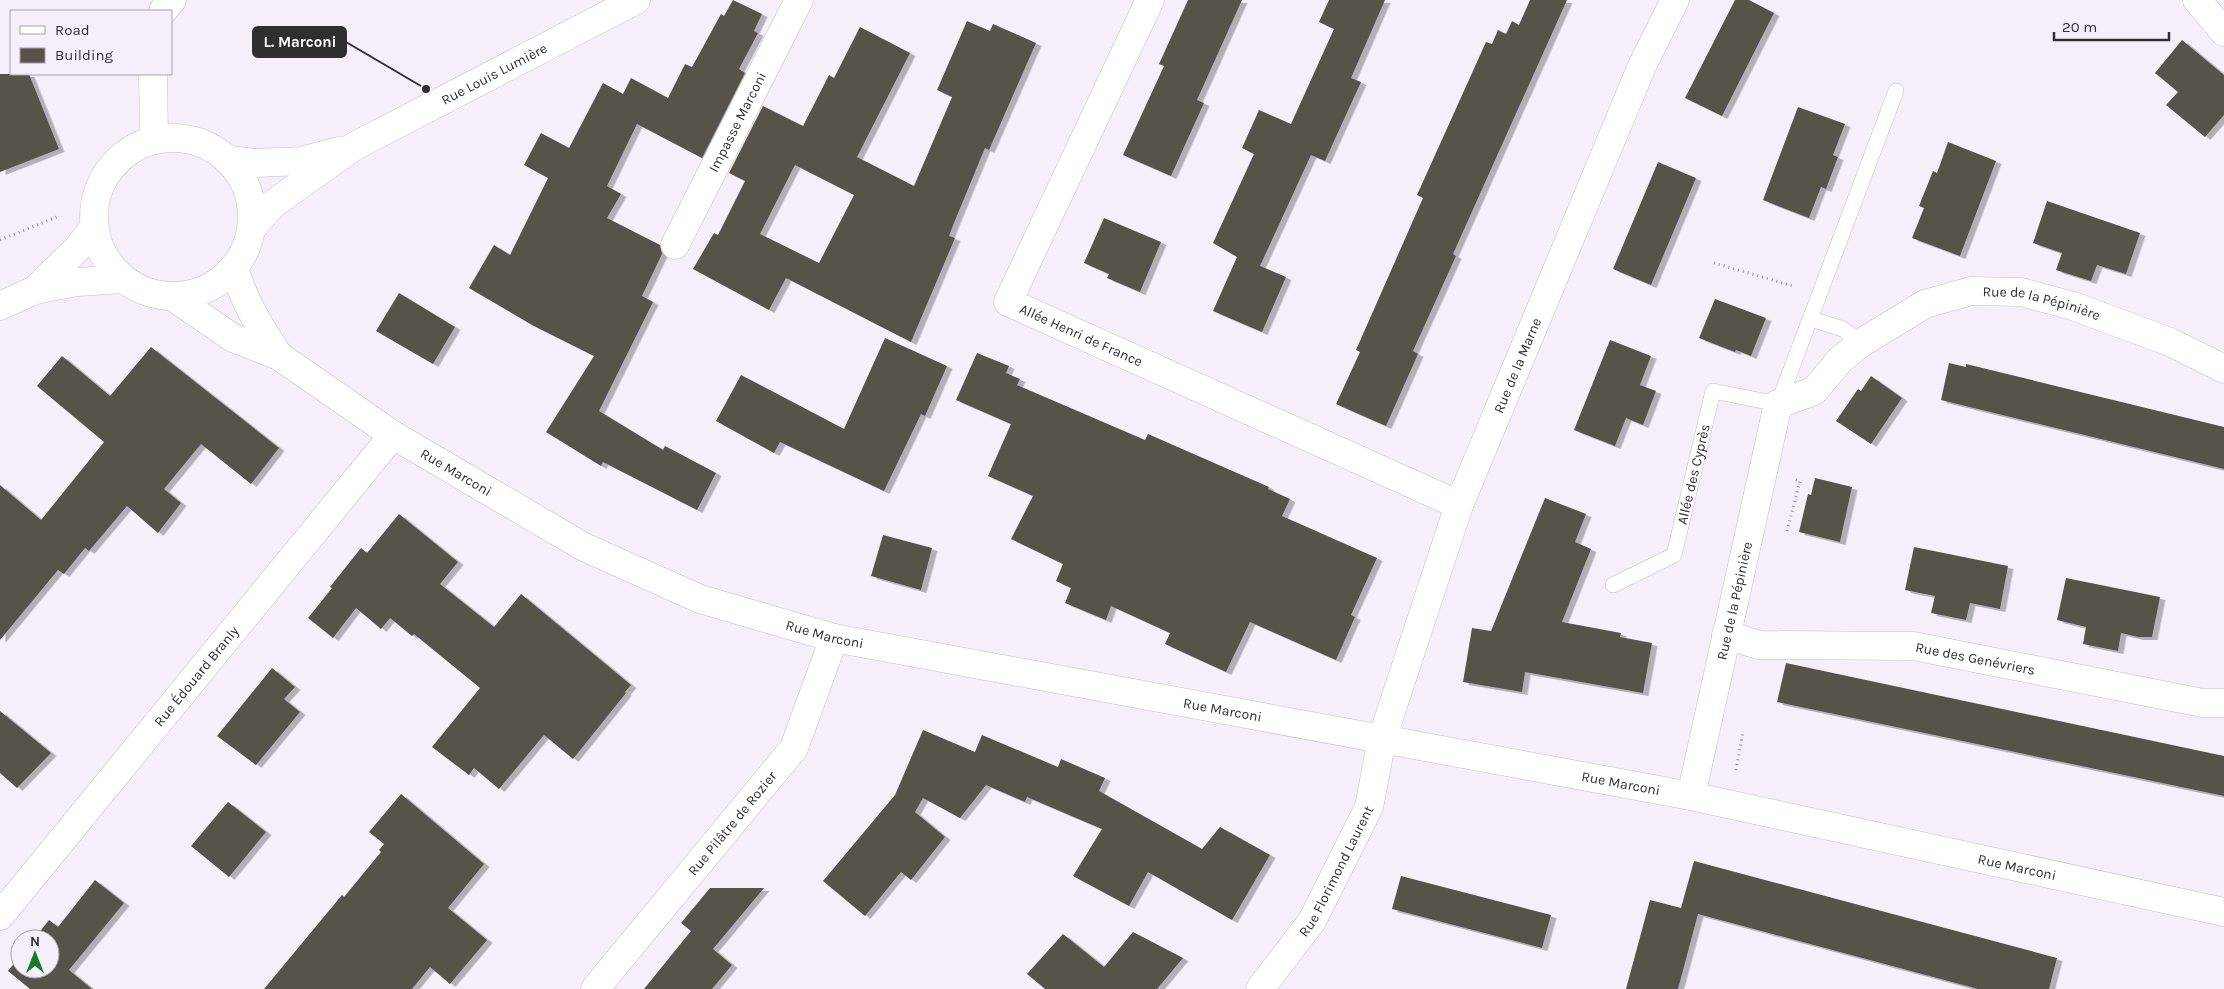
<svg xmlns="http://www.w3.org/2000/svg" width="2224" height="989" font-family="Karla,sans-serif">
  <style>
    .building { fill: #59524a; fill-rule: evenodd; filter: url(#shadow) }
    .lines { fill: none; stroke-linecap: round; stroke-linejoin: round }
    .service-casing { stroke: #c3bdc7; stroke-width: 16 }
    .minor-casing { stroke: #c3bdc7; stroke-width: 29 }
    .secondary-casing { stroke: #c3bdc7; stroke-width: 29 }
    .path { stroke: #97929a; stroke-width: 3; stroke-dasharray: 1 4; stroke-linecap: butt }
    .service { stroke: #fff; stroke-width: 15 }
    .minor { stroke: #fff; stroke-width: 28 }
    .secondary { stroke: #fff; stroke-width: 28 }
    .labels { text-anchor: middle; stroke-width: 5; stroke-linejoin: round; paint-order: stroke }
    .street-label { font-size: 14px; fill: #312e32; stroke: #f6effa }
    .leader { fill: none; stroke: #312e32; stroke-width: 2 }
    .callout-dot { fill: #312e32; stroke: #f6effa; stroke-width: 2 }
    .callout { fill: #312e32; stroke: #312e32; stroke-width: 2 }
    .callout-label { font-size: 15px; text-anchor: middle; font-weight: bold; fill: #fff }
  </style>
  <defs>
    <filter id="shadow"><feDropShadow dx="5.5" dy="3" stdDeviation="0" flood-color="#0004"/></filter>
  </defs>
  <rect width="100%" height="100%" fill="#f6effa"/>
  <!-- building -->
  <path class="building" d="M733 0 762 14 754 31 758 33 739 69 745 73 702 158 637 124 607 186 621 194 607 218 660 245 662 254 642 296 653 302 599 411 663 450 665 446 716 473 697 510 603 462 601 466 546 432 594 356 532 325 469 288 494 245 510 255 548 178 524 165 541 133 569 148 603 83 623 94 631 78 668 98 685 64 692 67 721 14 724 16Z
    M1188 0H1242L1197 100 1204 103 1171 176 1123 155 1164 66 1159 64Z
    M1329 0H1385L1351 78 1361 82 1325 161 1311 155 1260 266 1286 277 1262 332 1213 311 1237 257 1213 243 1254 154 1242 148 1259 110 1291 124 1334 29 1319 22Z
    M1530 0H1567L1453 254 1456 256 1413 351 1418 354 1386 426 1336 404 1360 352 1356 350 1423 198 1417 195 1486 42 1492 44 1498 30 1506 34 1512 21 1519 25Z
    M1735 0H1749L1774 13 1722 116 1685 98Z
    M967 21 990 31 993 24 1036 43 989 150 985 148 954 223 949 236 955 238 911 342 786 278 769 310 693 269 714 233 718 235 745 181 729 173 763 106 803 126 829 75 834 78 860 27 910 53 857 157 914 186 952 97 937 90ZM795 165 854 195 819 263 760 234Z
    M2182 40 2224 75V115L2205 137 2166 105 2178 92 2155 73Z
    M0 74H29L59 149 0 172Z
    M1798 107 1845 124 1833 155 1838 157 1826 189 1821 187 1809 218 1763 200Z
    M1948 142 1996 161 1960 256 1912 238 1924 208 1919 206 1933 171 1937 173Z
    M1658 162 1696 178 1651 285 1613 269Z
    M2047 201 2140 233 2126 274 2097 265 2091 281 2056 270 2062 253 2033 243Z
    M1104 218 1161 242 1140 292 1107 278 1109 274 1084 263Z
    M399 293 455 327 433 364 376 331Z
    M1715 299 1766 318 1751 356 1736 350 1735 352 1699 338Z
    M885 338 947 366 925 416 921 414 884 491 780 442 774 453 716 421 741 375 844 429Z
    M1610 340 1651 356 1640 385 1656 391 1643 425 1626 418 1615 446 1574 430Z
    M151 347 279 448 251 484 201 444 164 489 181 503 158 533 127 506 89 551 85 548 64 574 58 570 0 640V485L41 520 104 442 37 386 62 356 110 396Z
    M977 353 1009 366 1006 373 1020 379 1017 385 1145 440 1148 434 1269 487 1268 489 1290 499 1282 516 1377 558 1351 615 1355 617 1336 660 1250 622 1226 672 1165 644 1170 633 1111 606 1106 620 1065 603 1071 588 1056 581 1063 564 1011 539 1033 496 988 476 1011 424 956 400Z
    M1949 363 1966 367V364L2224 427V469L1941 400Z
    M1871 376 1902 398 1871 444 1836 421 1858 389 1861 391Z
    M1815 478 1852 487 1840 542 1799 532 1808 494 1811 495Z
    M1545 498 1586 514 1575 542 1591 549 1562 622 1621 633 1620 637 1652 643 1643 693 1525 672 1522 692 1463 682 1472 628 1491 631Z
    M399 514 458 562 440 584 494 627 521 594 631 685 625 692 626 693 573 759 544 735 499 789 474 768 469 775 432 747 480 688 414 634 412 636 390 618 381 629 356 608 333 638 308 618 332 588 330 587 361 548 367 553Z
    M883 535 932 548 921 590 871 576Z
    M1914 547 2008 566 2000 609 1970 603 1966 620 1931 613 1935 596 1905 590Z
    M2066 578 2160 597 2152 637H2138L2121 633 2118 651 2083 644 2086 627 2057 620Z
    M1786 663 2224 756V796L1777 702Z
    M272 668 295 687 284 699 300 712 256 765 217 736Z
    M0 711 51 753 17 788 0 773Z
    M923 730 975 752 982 735 1058 767 1061 759 1105 778 1099 791 1202 849 1220 827 1270 855 1232 920 1148 872 1129 906 1073 876 1102 829 1027 797 1025 802 986 785 960 818 923 798 915 812 945 837 911 880 901 872 865 916 823 881 895 795Z
    M401 794 484 864 448 908 487 940 450 984 430 967 412 989H264L342 895 344 897 381 852 379 850 384 844 369 832Z
    M228 802 266 832 229 877 191 846Z
    M1694 861 2057 958 2049 989H1978L1698 914 1678 989H1626L1650 900 1681 908Z
    M1401 876 1551 915 1542 948 1392 909Z
    M95 880 124 903 69 970 92 989H30L8 971 20 956V969H50V939H34L49 920 58 927Z
    M710 888H764L713 949 732 965 712 989H644L691 931 681 923Z
    M1133 932 1183 958 1157 989H1045L1027 974 1063 934 1104 967Z"/>
  <g class="lines">
    <!-- service casing -->
    <g class="service-casing">
      <g id="service">
        <path d="M1811 319 1843 329 1861 343"/>
        <path id="s1" d="M1613 585 1674 555 1713 391 1778 404 1896 91"/>
      </g>
    </g>
    <!-- minor casing -->
    <g class="minor-casing">
      <g id="minor">
        <path id="s2" d="M1150 0 1008 302 1459 505"/>
        <path d="M2197 0 2224 32"/>
        <path d="M163 11 172 0"/>
        <path d="M153 74 154 140"/>
        <path id="s3" d="M675 245 799 0"/>
        <path d="M234 268C244 301 260 328 279 356"/>
        <path id="s4" d="M173 297 233 338 279 356 393 435 584 547 700 599 834 638 1691 796 2224 912"/>
        <path id="s5" d="M1726 635 1759 645 1913 646 2203 703H2224"/>
        <path id="s6" d="M1691 796 1778 404 1814 391 1841 359 1861 343 1925 304 1971 291 2021 292 2073 306 2170 342 2224 369"/>
        <path id="s7" d="M0 916 393 435"/>
        <path id="s8" d="M595 989 794 748 834 638"/>
        <path id="s9" d="M1260 989 1312 921 1369 807 1382 739 1459 505 1642 66 1675 0"/>
      </g>
    </g>
    <!-- secondary casing -->
    <g class="secondary-casing">
      <g id="secondary">
        <circle cx="173" cy="217" r="79"/>
        <path d="M229 160 256 163 301 161 339 151"/>
        <path id="s10" d="M252 228 273 204 353 147 636 0"/>
        <path d="M35 290 79 247 94 227"/>
        <path d="M0 306 35 290 77 282 123 279"/>
      </g>
    </g>
    <!-- path -->
    <path class="path" d="M0 240 59 216
      M1714 263 1793 286
      M1787 531 1800 481 1795 480
      M1736 770 1743 732"/>
    <!-- service -->
    <use href="#service" class="service"/>
    <!-- minor -->
    <use href="#minor" class="minor"/>
    <!-- secondary -->
    <use href="#secondary" class="secondary"/>
  </g>
  <g class="labels">
    <!-- street labels -->
    <g class="street-label">
      <text dy="5" stroke="none"><textPath href="#s10" startOffset="289">Rue Louis Lumière</textPath></text>
      <text dy="5" stroke="none"><textPath href="#s3" startOffset="138">Impasse Marconi</textPath></text>
      <text dy="5" stroke="none"><textPath href="#s6" startOffset="702">Rue de la Pépinière</textPath></text>
      <text dy="5" stroke="none"><textPath href="#s2" startOffset="414">Allée Henri de France</textPath></text>
      <text dy="5" stroke="none"><textPath href="#s9" startOffset="680">Rue de la Marne</textPath></text>
      <text dy="5" stroke="none"><textPath href="#s4" startOffset="334">Rue Marconi</textPath></text>
      <text dy="5" stroke="none"><textPath href="#s1" startOffset="151">Allée des Cyprès</textPath></text>
      <text dy="5" stroke="none"><textPath href="#s6" startOffset="200">Rue de la Pépinière</textPath></text>
      <text dy="5" stroke="none"><textPath href="#s4" startOffset="739">Rue Marconi</textPath></text>
      <text dy="5" stroke="none"><textPath href="#s5" startOffset="252">Rue des Genévriers</textPath></text>
      <text dy="5" stroke="none"><textPath href="#s7" startOffset="310">Rue Édouard Branly</textPath></text>
      <text dy="5" stroke="none"><textPath href="#s4" startOffset="1144">Rue Marconi</textPath></text>
      <text dy="5" stroke="none"><textPath href="#s4" startOffset="1549">Rue Marconi</textPath></text>
      <text dy="5" stroke="none"><textPath href="#s8" startOffset="215">Rue Pilâtre de Rozier</textPath></text>
      <text dy="5" stroke="none"><textPath href="#s4" startOffset="1954">Rue Marconi</textPath></text>
      <text dy="5" stroke="none"><textPath href="#s9" startOffset="141">Rue Florimond Laurent</textPath></text>
    </g>
  </g>
  <!-- callouts -->
  <path class="leader" d="M426 89L346 42"/>
  <circle class="callout-dot" cx="426" cy="89" r="5"/>
  <rect class="callout" x="253" y="27" width="93" height="30" rx="5"/>
  <g class="callout-label">
    <text x="300" y="47">L. Marconi</text>
  </g>
  <!-- legend -->
  <rect x="10" y="10" width="162" height="65" fill="#f6effa" stroke="#a7a2aa"/>
  <rect x="20" y="26" width="25" height="8" fill="#ffffff" stroke="#a7a2aa"/>
  <text x="55" y="35" font-size="15" fill="#312e32">Road</text>
  <rect x="20" y="48" width="25" height="15" fill="#59524a" stroke="#a7a2aa"/>
  <text x="55" y="60" font-size="15" fill="#312e32">Building</text>
  <!-- north arrow -->
  <g transform="translate(35 954)"><circle r="24" fill="#f6effa" stroke="#a7a2aa"/>
  <path d="M0-4L9 19L0 12L-9 19Z" fill="#187a2b"/>
  <text y="-8" font-size="14" font-weight="bold" text-anchor="middle" fill="#312e32">N</text>
  </g>
  <!-- scale -->
  <path d="M2054 32v8h115v-8" fill="none" stroke="#312e32" stroke-width="2.5"/>
  <text x="2062" y="32" font-size="15" fill="#312e32" stroke="#f6effa" stroke-width="4" paint-order="stroke">20 m</text>
</svg>
